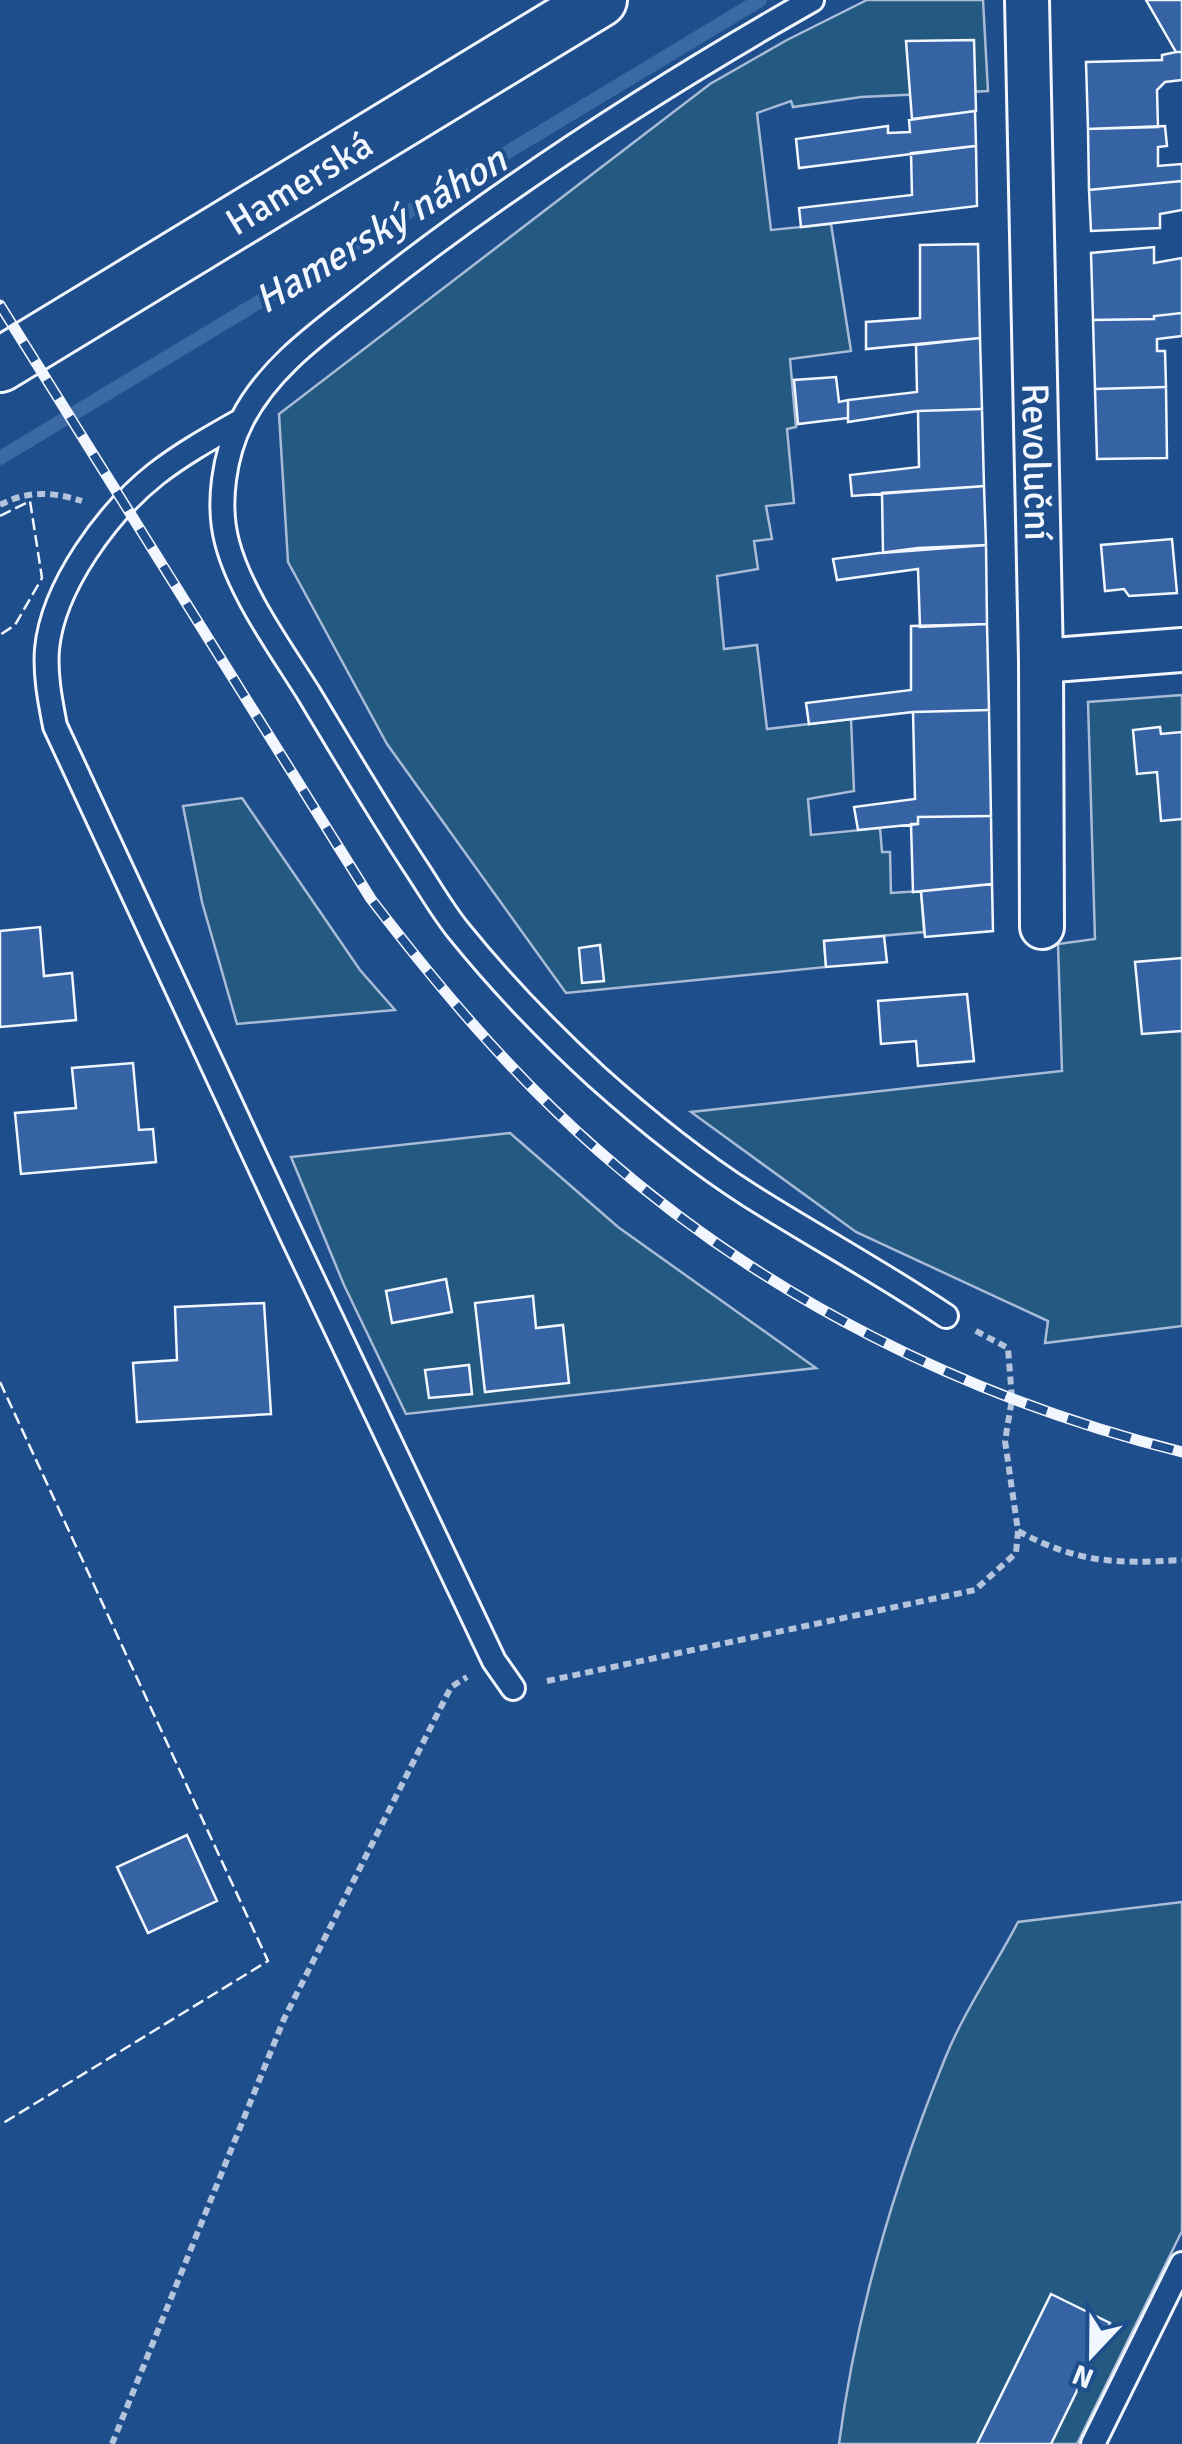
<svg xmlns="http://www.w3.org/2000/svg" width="1182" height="2444" font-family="Signika,sans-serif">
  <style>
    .green { fill: #245a82; stroke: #a8bbd7; stroke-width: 2.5 }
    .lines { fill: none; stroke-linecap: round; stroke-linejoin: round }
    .stream { stroke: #3b69a3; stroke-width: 14 }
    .building { fill: #3563a3; stroke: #f2f6ff; stroke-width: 2.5 }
    .service-casing { stroke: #f2f6ff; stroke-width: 28 }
    .minor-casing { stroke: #f2f6ff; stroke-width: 48 }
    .tertiary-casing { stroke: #f2f6ff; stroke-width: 58 }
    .path { stroke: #b3c4dc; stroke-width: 6; stroke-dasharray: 8 5; stroke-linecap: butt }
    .service { stroke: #1f4e8c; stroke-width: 22 }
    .minor { stroke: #1f4e8c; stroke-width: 42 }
    .tertiary { stroke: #1f4e8c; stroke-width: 52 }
    .rail-casing { stroke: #f2f6ff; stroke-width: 11 }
    .rail { stroke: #1f4e8c; stroke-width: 8; stroke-dasharray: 22; stroke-linecap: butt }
    .fence { stroke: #f2f6ff; stroke-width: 2.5; stroke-dasharray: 12 5; stroke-linecap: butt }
    .labels { text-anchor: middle; stroke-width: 8; stroke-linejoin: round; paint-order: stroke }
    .street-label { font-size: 38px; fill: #f2f6ff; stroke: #1f4e8c }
    .water-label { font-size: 40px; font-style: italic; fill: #f2f6ff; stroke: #1f4e8c }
  </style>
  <rect width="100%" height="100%" fill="#1f4e8c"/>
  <!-- green -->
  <path class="green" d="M867 0H983L988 91 861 97 793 107 791 101 757 113 771 230 831 224 851 351 790 359 796 427 787 429 794 503 766 506 772 539 754 541 758 569 717 576 724 649 757 645 767 729 851 719 854 791 808 799 811 835 880 828 882 852H890L891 893 921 891 924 932 824 941 826 967 566 993 387 744 288 562 279 414 710 84 787 40Z
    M1182 695V1326L1045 1343 1048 1321 856 1232 691 1112 1062 1071 1058 944 1095 939 1088 702Z
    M242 798 360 970 395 1010 237 1024 202 902 183 806Z
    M510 1133 618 1227 816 1368 406 1414 344 1285 291 1157Z
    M1182 1902V2231L1077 2444H839C856 2312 896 2179 946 2056 965 2010 995 1966 1018 1922Z"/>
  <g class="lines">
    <!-- stream -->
    <path class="stream" d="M0 458 760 0"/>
  </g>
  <!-- building -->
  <path class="building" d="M1146 0H1182V52H1176Z
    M974 40 976 111 912 119 906 41Z
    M1176 52H1182V80L1165 82 1157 90 1158 127 1088 129 1086 62 1162 60V55Z
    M975 111 976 146 799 168 796 139 888 126V133L910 132 909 120Z
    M1165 126 1167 146 1158 147V166L1182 164V181L1089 190 1088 129Z
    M976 146 977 206 801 227 799 208 912 195 911 153Z
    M1182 181V210L1160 214V228L1091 231 1089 190Z
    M978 244 980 338 866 349V322L920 318V245Z
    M1154 247V263L1182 258V313L1154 316V319L1093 320 1091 253Z
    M1182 313V336L1157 339V351H1165L1166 387 1095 389 1093 320 1154 319V316Z
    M980 338 982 409 918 411 848 422V400L917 392 916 345Z
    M836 377 839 402 848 400V418L798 424 794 380Z
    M1166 387 1167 458 1097 459 1095 389Z
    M982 409 984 486 852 496 850 475 919 467 918 411Z
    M984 486 986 545 883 553 882 493Z
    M1172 539 1177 593 1129 596 1124 589 1105 591 1101 545Z
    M986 545 987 624 920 627 918 569 837 580 833 559 918 548Z
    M987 624 989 710 913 712 809 724 806 703 911 690V626Z
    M989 710 991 816 918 817V824L858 830 854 807 915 799 913 712Z
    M1160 727 1161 734 1182 732V819L1161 821 1157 772 1137 774 1133 730Z
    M991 816 992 884 913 892 911 824H918V817Z
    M992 884 993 931 925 937 921 891Z
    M40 927 44 976 72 973 76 1020 0 1027V931Z
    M884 936 887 962 826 967 824 941Z
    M600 945 604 981 582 983 579 948Z
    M1182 958V1031L1142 1034 1135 962Z
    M967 994 974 1061 918 1066 916 1041 881 1044 878 1001Z
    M133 1063 139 1130 153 1129 156 1162 21 1174 15 1113 76 1108 72 1068Z
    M446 1279 452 1312 392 1323 386 1291Z
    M533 1296 536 1328 563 1325 569 1383 485 1392 475 1303Z
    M264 1303 271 1414 137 1422 133 1363 177 1360 175 1307Z
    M469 1365 472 1394 429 1398 425 1370Z
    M187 1835 217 1901 148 1933 117 1867Z
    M1051 2294 1110 2323 1051 2444H977Z"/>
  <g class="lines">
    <!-- service casing -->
    <g class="service-casing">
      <path id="service" d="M812 0C659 87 510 183 371 292 324 329 270 365 242 420 224 455 217 504 227 542 240 593 281 649 309 694 344 752 378 810 415 866 429 887 442 910 458 930 500 982 548 1032 597 1077 644 1119 696 1161 749 1195 814 1236 882 1273 946 1316
        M242 420C212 437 183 453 156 474 108 512 53 586 47 649 45 675 50 700 55 726L292 1236 494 1661 513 1688
        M1093 2444 1182 2264"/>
    </g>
    <!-- minor casing -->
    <g class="minor-casing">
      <g id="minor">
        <path id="s1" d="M1027 0 1041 661 1042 927"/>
        <path d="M1041 661 1182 650"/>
      </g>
    </g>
    <!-- tertiary casing -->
    <g class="tertiary-casing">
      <g id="tertiary">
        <path id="s2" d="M0 365 600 0"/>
      </g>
    </g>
    <!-- path -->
    <path class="path" d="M0 505C27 490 54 492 82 501
      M1018 1531C1078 1563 1115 1564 1182 1560
      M547 1681 975 1590 1016 1553 1018 1531 1005 1441 1012 1399 1008 1348 974 1330
      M112 2444 284 2019 451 1687 467 1677"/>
    <!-- service -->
    <use href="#service" class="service"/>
    <!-- minor -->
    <use href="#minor" class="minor"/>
    <!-- tertiary -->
    <use href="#tertiary" class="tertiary"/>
    <!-- rail casing -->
    <g class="rail-casing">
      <path id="rail" d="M0 305 371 899C440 989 514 1077 600 1152 767 1299 967 1398 1182 1452"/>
    </g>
    <!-- rail -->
    <use href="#rail" class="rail"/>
    <!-- fence -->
    <path class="fence" d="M0 516 30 501 42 578 15 625 0 635
      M0 1382 268 1961 0 2125"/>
  </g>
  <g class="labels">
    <!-- street labels -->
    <g class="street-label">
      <text dy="13" stroke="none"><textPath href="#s2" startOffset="350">Hamerská</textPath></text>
      <text dy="13" stroke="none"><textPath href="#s1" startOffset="462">Revoluční</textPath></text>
    </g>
    <!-- water labels -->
    <g class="water-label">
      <text transform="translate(380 229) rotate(-31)" y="14">Hamerský náhon</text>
    </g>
  </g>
  <!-- north arrow -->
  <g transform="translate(1092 2354) rotate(202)" stroke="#1f4e8c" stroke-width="8" paint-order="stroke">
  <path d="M0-8L18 38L0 25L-18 38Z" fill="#f2f6ff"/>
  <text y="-15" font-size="28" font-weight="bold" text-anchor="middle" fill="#f2f6ff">N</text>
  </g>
</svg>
